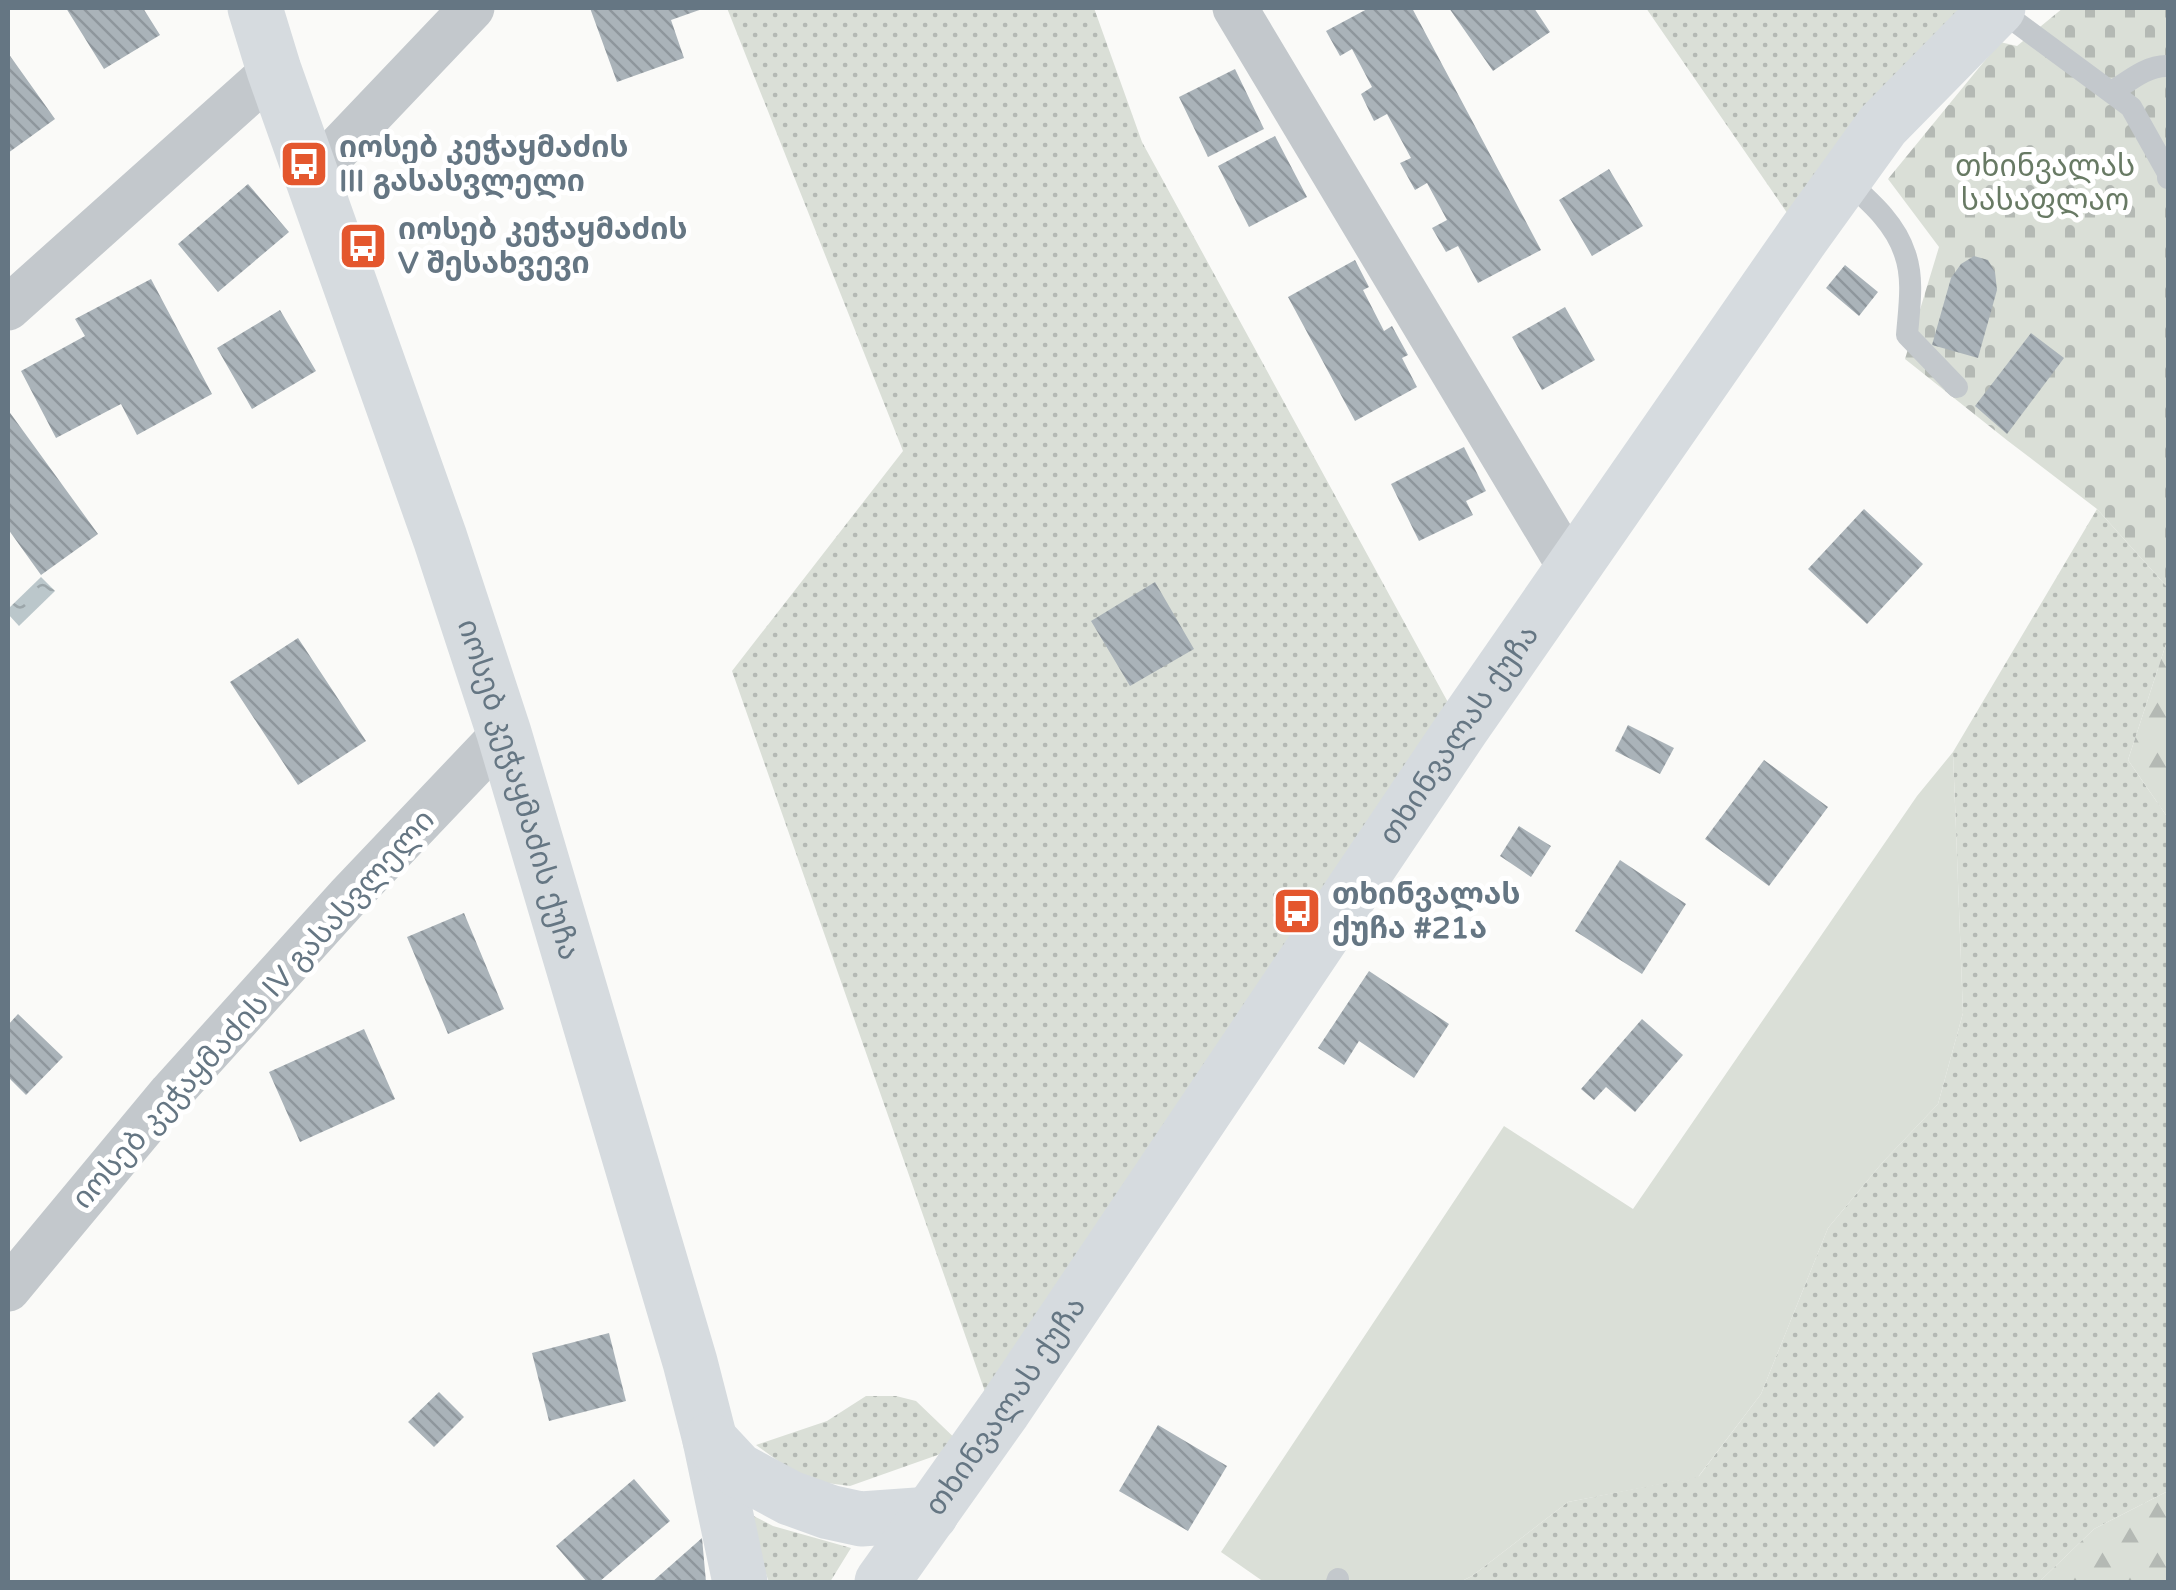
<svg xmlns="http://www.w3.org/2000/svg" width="2176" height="1590" font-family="'Varela Round','Noto Sans Georgian',sans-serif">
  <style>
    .grass { fill: url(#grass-dots) }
    .forest { fill: url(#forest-firs) }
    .cemetery { fill: url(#cemetery-stones) }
    .green { fill: #dadfd7 }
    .water { fill: url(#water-ripples) }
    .building { fill: url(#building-back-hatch) }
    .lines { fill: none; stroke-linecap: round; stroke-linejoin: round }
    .lane { stroke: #c3c8cc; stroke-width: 22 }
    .street { stroke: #c3c8cc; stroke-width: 45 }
    .secondary { stroke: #d6dbdf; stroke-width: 55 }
    .labels { text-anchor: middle; stroke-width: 10; stroke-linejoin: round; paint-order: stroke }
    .poi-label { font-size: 30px; font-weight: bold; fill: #657683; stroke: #fff; text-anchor: start }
    .park-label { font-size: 30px; fill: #687a64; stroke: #fff }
    .street-label { font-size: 30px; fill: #657683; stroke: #fff }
  </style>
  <defs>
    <pattern id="grass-dots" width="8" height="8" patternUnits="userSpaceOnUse" patternTransform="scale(2.5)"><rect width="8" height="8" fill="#dadfd7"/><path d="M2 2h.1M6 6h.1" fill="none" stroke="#b4b9b4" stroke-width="1.8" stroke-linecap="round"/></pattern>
    <pattern id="forest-firs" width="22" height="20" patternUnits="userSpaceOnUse" patternTransform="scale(2.5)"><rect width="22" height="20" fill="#dadfd7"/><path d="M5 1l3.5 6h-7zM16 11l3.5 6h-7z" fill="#b4b9b4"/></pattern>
    <pattern id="cemetery-stones" width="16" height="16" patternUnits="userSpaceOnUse" patternTransform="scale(2.5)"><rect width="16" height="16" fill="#dadfd7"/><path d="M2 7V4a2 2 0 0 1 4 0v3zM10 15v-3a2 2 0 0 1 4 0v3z" fill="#b4b9b4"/></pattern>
    <pattern id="water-ripples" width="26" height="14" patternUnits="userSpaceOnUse" patternTransform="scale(2.5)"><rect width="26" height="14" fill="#bbc7cb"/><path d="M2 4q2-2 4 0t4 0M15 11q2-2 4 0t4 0" fill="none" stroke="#9ca6aa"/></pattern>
    <pattern id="building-back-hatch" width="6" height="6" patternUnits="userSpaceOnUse" patternTransform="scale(2.5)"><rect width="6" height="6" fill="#aab3b9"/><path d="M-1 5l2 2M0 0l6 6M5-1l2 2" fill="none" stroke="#8e969c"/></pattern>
  </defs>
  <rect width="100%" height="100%" fill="#fafaf8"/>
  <!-- grass -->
  <path class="grass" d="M727 8H1094L1142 142 1462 728 990 1406 732 671 903 451Z
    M1646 8H1998L1803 236Z
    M2097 509 2168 588V638L2128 760 2168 818V1491L2094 1529 2039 1582H1460L1472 1576 1568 1502 1699 1476 1761 1394 1828 1228 1882 1163 1938 1104 1963 1013 1953 752Z
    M866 1396H896L916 1401 963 1446 850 1486 819 1482 789 1469 756 1445 827 1421Z
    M742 1510 773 1526 851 1548 830 1582H769Z"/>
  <!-- forest -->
  <path class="forest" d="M2168 638V818L2128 760Z
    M2168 1491V1582H2039L2094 1529Z"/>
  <!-- cemetery -->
  <path class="cemetery" d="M2063 8H2168V588L2097 509 2008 441 1905 359 1939 247 1888 179 2000 42 2017 46Z"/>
  <!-- green -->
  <path class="green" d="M1953 752 1963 1013 1938 1104 1882 1163 1828 1228 1761 1394 1698 1477 1568 1502 1472 1576 1460 1582H1264L1221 1552 1504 1126 1633 1209 1917 796Z"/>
  <!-- water -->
  <path class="water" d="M41 577 55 591 19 626 8 614V609Z"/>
  <!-- building -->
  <path class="building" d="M66 8H143L160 35 104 69Z
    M590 8H705L671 20 684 58 617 82Z
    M1369 8H1412L1541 250 1478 283 1458 246 1446 252 1432 228 1447 220 1427 183 1415 190 1400 163 1411 158 1387 114 1374 121 1361 94 1372 87 1352 49 1340 56 1326 31Z
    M1449 8H1534L1550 32 1493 71Z
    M8 53 55 119 8 153Z
    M1235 69 1264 129 1208 157 1179 97Z
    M1275 136 1307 197 1249 227 1218 166Z
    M1609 169 1643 226 1592 256 1559 200Z
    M248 184 289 232 218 292 178 244Z
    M1974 256 1988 260 1995 272 1997 290 1978 358 1932 345 1951 278 1961 264Z
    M1355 260 1369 287 1363 290 1384 331 1392 326 1408 355 1402 358 1417 387 1355 421 1288 297Z
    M1845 265 1878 292 1859 316 1826 288Z
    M151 279 212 394 137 435 121 404 56 438 21 371 85 336 75 319Z
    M1565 307 1595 360 1542 390 1512 337Z
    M280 310 316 371 252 409 217 348Z
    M2031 333 2064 358 2007 434 1975 406Z
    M8 410 98 534 41 575 8 529Z
    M1464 447 1486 491 1466 501 1473 515 1419 541 1391 484Z
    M1864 509 1923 564 1867 624 1808 569Z
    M1155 582 1194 649 1130 686 1091 621Z
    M298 638 366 741 298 785 230 682Z
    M1628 725 1674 748 1660 774 1615 751Z
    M1764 760 1828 807 1769 886 1705 839Z
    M1519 826 1551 846 1531 877 1500 856Z
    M1620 860 1686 904 1642 974 1575 931Z
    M464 913 504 1009 448 1034 407 937Z
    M1369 971 1449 1024 1414 1078 1359 1041 1344 1065 1318 1048Z
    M18 1014 63 1057 26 1095 8 1077V1025Z
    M1642 1019 1683 1055 1635 1112 1606 1087 1594 1100 1581 1089Z
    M364 1029 395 1099 300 1142 269 1072Z
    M609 1333 626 1401 549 1421 532 1353Z
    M439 1392 464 1417 434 1447 408 1422Z
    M1158 1425 1227 1466 1188 1531 1119 1491Z
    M634 1479 670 1521 599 1582H587L556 1546Z
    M702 1538 706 1582H652Z"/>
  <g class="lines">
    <!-- lane -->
    <path class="lane" d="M1997 8 2131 107 2168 173V178
      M2112 92C2129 81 2147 65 2168 66
      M1845 179C1868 200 1895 222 1905 254 1914 279 1909 309 1907 335L1957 387
      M1337 1582 1338 1579"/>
    <!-- street -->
    <path class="street" d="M1235 8 1572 571
      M312 176 472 8
      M8 308 274 70
      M8 1289 171 1093 348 897 504 733"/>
    <!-- secondary -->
    <g class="secondary">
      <path id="s1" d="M255 8 274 70 440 538 504 733 690 1362 710 1440 740 1582"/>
      <path d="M710 1440 738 1470 790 1498 829 1512 861 1519 931 1514"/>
      <path id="s2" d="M882 1582 1004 1410 1462 728 1803 236 1883 125 1998 8"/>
    </g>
  </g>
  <!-- icons -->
  <defs>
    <g id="bus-square" transform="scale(2.5)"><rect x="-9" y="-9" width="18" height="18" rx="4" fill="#e4572e" stroke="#fff"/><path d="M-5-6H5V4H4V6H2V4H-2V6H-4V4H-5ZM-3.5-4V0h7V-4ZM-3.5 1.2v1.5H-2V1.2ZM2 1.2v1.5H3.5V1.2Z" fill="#fff"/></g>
  </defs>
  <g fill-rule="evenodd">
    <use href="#bus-square" x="304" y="164"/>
    <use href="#bus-square" x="363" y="246"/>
    <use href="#bus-square" x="1297" y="911"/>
  </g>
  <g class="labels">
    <!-- poi labels -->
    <g class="poi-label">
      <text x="339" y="157">იოსებ კეჭაყმაძის<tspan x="339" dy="34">III გასასვლელი</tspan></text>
      <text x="398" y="239">იოსებ კეჭაყმაძის<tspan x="398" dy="34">V შესახვევი</tspan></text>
      <text x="1332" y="904">თხინვალას<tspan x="1332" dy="34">ქუჩა #21ა</tspan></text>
    </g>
    <!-- park labels -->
    <g class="park-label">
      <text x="2045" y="176">თხინვალას<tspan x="2045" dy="34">სასაფლაო</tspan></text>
    </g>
    <!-- street labels -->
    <g class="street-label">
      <text dy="10" stroke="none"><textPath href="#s2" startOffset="1025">თხინვალას ქუჩა</textPath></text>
      <text dy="10" stroke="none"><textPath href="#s1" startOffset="825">იოსებ კეჭაყმაძის ქუჩა</textPath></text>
      <text transform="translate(253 1009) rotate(-48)" y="10">იოსებ კეჭაყმაძის IV გასასვლელი</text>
      <text dy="10" stroke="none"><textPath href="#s2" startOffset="215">თხინვალას ქუჩა</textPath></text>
    </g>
  </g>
  <!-- border -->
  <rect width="2176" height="1590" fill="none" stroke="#657683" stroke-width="20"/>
</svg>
